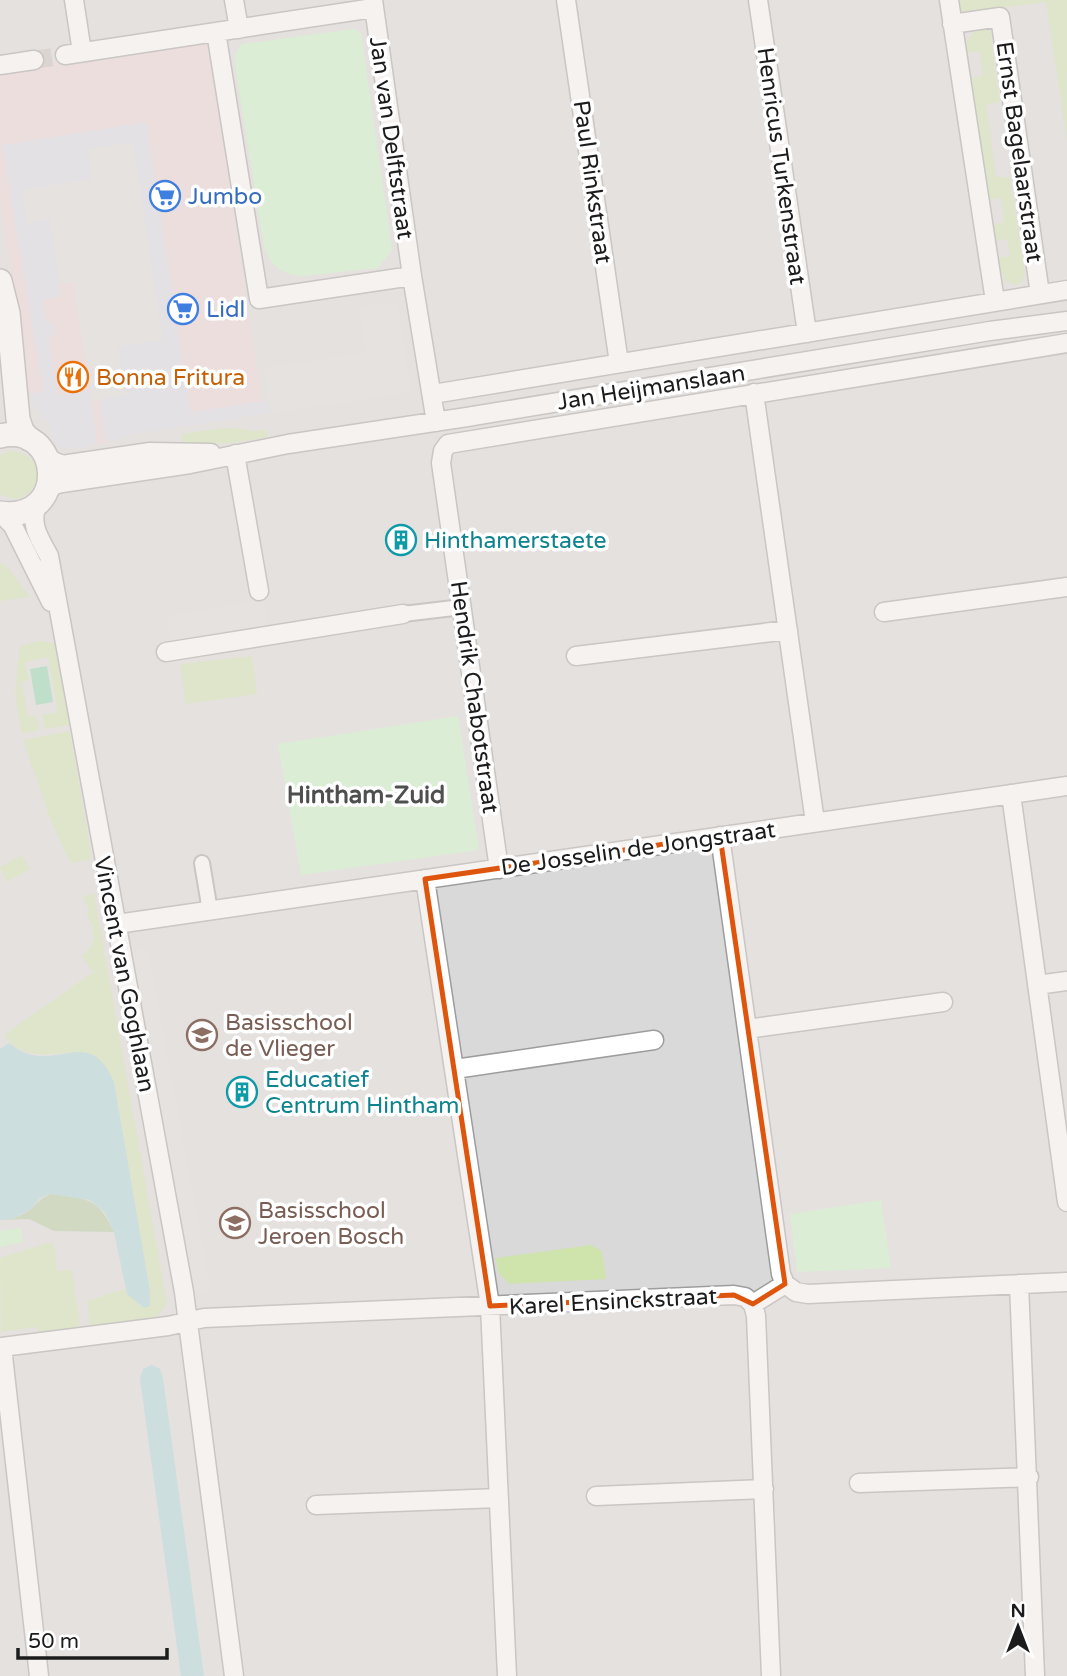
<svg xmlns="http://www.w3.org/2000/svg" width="1067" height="1676" font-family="'Varela Round',sans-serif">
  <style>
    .residential { fill: #dad9da }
    .commercial { fill: #ecd3d6 }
    .grass { fill: #cfe3ad }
    .forest { fill: #afc89b }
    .park { fill: #c6f4c3 }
    .pitch { fill: #88d5ad }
    .parking { fill: #dcdcdc }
    .plaza { fill: #d8d9e2 }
    .water { fill: #a7d2d7 }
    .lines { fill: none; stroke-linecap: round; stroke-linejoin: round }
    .minor-tunnel { stroke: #c3bfbb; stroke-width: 18; stroke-dasharray: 18 9; stroke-linecap: butt }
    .pedestrian-casing { stroke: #9d9d9d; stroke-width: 18 }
    .minor-casing { stroke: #9d9d9d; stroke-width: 21 }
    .tertiary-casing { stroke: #9d9d9d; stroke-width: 26 }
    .pedestrian { stroke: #fff; stroke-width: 14 }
    .minor { stroke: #fff; stroke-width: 18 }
    .tertiary { stroke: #fff; stroke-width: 23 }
    .marked { fill: none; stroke: #de560d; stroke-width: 5; stroke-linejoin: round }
    .labels { text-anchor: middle; stroke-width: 7; stroke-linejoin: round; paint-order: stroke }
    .street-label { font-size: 23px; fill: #1c1c1c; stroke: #fff }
    .shop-label { font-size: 23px; fill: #366cbe; stroke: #fff; text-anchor: start }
    .food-label { font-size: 23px; fill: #c56008; stroke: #fff; text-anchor: start }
    .culture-label { font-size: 23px; fill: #0d838f; stroke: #fff; text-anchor: start }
    .education-label { font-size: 23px; fill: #785e54; stroke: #fff; text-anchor: start }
    .neighbourhood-label { font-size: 24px; font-weight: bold; fill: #4f4f4f; stroke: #fff }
  </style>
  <rect width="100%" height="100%" fill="#ede8e3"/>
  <!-- residential -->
  <path class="residential" d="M0 0H1067V1676H0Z"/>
  <!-- commercial -->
  <path class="commercial" d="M208 39 264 414 134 434 94 446 63 449 53 441 50 426 31 401 0 200V70Z"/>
  <!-- grass -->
  <path class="grass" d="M952 0H1067V140L1046 2 954 14Z
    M985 29 989 30 996 38 991 39 1000 102 986 105 996 177H1010L1025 274 1021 283 1014 285 1004 280 1003 274H997L995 258 1010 256 1007 239 993 241 990 225 1004 222 1001 198 987 200 969 78 983 76 979 51 965 53 964 45 973 32Z
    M224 428 247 429V431L266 430 268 437 233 443 183 445 181 434Z
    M10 451C57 453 36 515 0 494V455Z
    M0 562 9 569 30 597 0 601Z
    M40 641 55 643 70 725 45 729 42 715 58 712 48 657 25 662 29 680 21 682 28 717 36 716 39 730 22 733 15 696 19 652 21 646Z
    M252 656 257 694 186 704 180 664Z
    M70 731 92 859 70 863 50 818 23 740Z
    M22 855 30 869 6 882 0 867Z
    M94 894 167 1304 156 1318 152 1319V1324L90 1332 87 1301 125 1289 127 1295 150 1306V1291L114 1082 78 1052C51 1054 21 1061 4 1035L93 972 82 956C98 944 96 928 86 913L89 911 83 896Z
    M51 1242 54 1246 57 1271 72 1270 81 1334 39 1340 37 1327 1 1332 0 1258Z
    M591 1245 602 1251 606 1279 509 1284 498 1272 496 1258Z"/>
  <!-- forest -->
  <path class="forest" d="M51 1194C87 1199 97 1196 114 1232L54 1231 29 1219 0 1220C11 1219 24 1216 32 1208 39 1201 41 1198 51 1194Z"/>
  <!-- park -->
  <path class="park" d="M354 29 361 33 392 250 378 268 303 276C282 275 270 266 264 246L235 65 236 52 242 44Z
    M458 716 479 850 301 875 278 744Z
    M881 1200 891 1268 797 1272 790 1214Z
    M21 1228 23 1242 0 1247V1231Z"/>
  <!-- pitch -->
  <path class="pitch" d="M47 666 53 702 36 705 30 669Z"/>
  <!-- parking -->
  <path class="parking" d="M133 141 163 340 125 396 92 400 73 282 60 283 50 220 27 223 22 189 92 179 88 149Z
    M397 302 411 392 271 413 264 368 366 353 359 307Z
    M264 600 268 628 171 643 167 616Z
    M148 950 211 1290 195 1295 132 951Z"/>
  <!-- plaza -->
  <path class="plaza" d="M147 122 191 412 269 400 271 413 134 434 112 442 105 439 99 400 125 395 118 347 163 340 133 142 88 149 92 179 22 190 27 223 50 219 62 296 43 300 47 322 54 321 56 335 49 336 58 395 91 390 92 400 97 444 84 448 63 449 53 441 50 426 31 401 30 394 43 391 2 145Z"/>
  <!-- water -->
  <path class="water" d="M9 1043C14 1046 18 1050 23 1052 60 1069 90 1026 114 1082L150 1291V1306L144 1308 127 1294 114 1232 105 1213 90 1200 50 1194 40 1198 31 1209 13 1219 0 1220V1049Z
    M152 1365 160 1369 163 1378 204 1676H181L140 1379 143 1369Z"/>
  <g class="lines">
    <!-- minor-tunnel -->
    <path class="minor-tunnel" d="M34 60 65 55"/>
    <!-- pedestrian casing -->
    <g class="pedestrian-casing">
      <path id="pedestrian" d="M403 614 462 607
        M202 863 210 911"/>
    </g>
    <!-- minor casing -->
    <g class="minor-casing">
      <path id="minor" d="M74 0 82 52
        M234 0 239 29
        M373 0 412 276 436 422
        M566 0 619 363
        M758 0 807 333
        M949 0 995 301
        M952 24 1000 17 1040 294
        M216 32 259 299 412 276
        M65 55 373 8
        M0 65 34 60
        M754 393 815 822
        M433 394 1067 290
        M235 454 259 591
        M47 458 62 465 150 452 211 453
        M46 493 54 485 62 483 190 464 288 444 467 417 990 331 1067 321
        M37 505C29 524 40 539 49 556L184 1292 234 1676
        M2 514 13 526 51 602
        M884 612 1067 587
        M166 652 403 614
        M576 656 788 630
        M1011 794 1067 1202
        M720 836 781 1274 785 1284
        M499 869 441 463 443 451 448 444 1067 343
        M425 879 490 1306 507 1676
        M117 924 1067 786
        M1037 985 1067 981
        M747 1029 943 1002
        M455 1069 654 1040
        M1019 1284 1035 1676
        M753 1304 756 1316 771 1676
        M859 1483 1029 1477
        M596 1496 764 1489
        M316 1505 499 1498
        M39 1676 2 1347 168 1326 204 1318 734 1295 745 1297 753 1304 785 1284 796 1292 808 1294 1067 1282"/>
    </g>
    <!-- tertiary casing -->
    <g class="tertiary-casing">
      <path id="tertiary" d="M0 281 8 313 18 419 22 431 29 439
        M0 436C62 421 70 523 0 513"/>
    </g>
    <!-- pedestrian -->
    <use href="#pedestrian" class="pedestrian"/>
    <!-- minor -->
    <use href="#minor" class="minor"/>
    <!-- tertiary -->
    <use href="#tertiary" class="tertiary"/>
  </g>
  <!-- marked area -->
  <path d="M0 0H1067V1676H0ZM720 836 785 1284 753 1304 734 1295 490 1306 425 879Z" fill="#ede8e3" fill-opacity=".55" fill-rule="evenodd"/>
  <path class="marked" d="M720 836 785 1284 753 1304 734 1295 490 1306 425 879Z"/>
  <!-- icons -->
  <defs>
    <g id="supermarket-ring" transform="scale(1.575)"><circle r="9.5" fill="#fff" stroke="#3f7fe0" stroke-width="1.5"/><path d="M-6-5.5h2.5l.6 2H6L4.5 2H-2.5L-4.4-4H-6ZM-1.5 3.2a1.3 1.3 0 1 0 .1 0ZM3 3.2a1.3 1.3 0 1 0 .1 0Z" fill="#3f7fe0"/></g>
    <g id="restaurant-ring" transform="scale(1.575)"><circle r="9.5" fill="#fff" stroke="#e8710a" stroke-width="1.5"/><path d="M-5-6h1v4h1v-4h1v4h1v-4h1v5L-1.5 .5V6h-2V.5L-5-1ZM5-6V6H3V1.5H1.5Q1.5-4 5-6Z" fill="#e8710a"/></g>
    <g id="building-ring" transform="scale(1.575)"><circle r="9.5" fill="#fff" stroke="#0f9aa8" stroke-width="1.5"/><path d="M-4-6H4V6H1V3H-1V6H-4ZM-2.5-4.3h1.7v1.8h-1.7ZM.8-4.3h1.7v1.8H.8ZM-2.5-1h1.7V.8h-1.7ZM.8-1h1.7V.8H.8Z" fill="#0f9aa8"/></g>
    <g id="school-ring" transform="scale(1.575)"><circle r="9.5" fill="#fff" stroke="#8d6e63" stroke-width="1.5"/><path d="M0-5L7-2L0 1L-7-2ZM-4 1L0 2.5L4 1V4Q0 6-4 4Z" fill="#8d6e63"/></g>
  </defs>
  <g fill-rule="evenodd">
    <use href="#supermarket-ring" x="165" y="196"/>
    <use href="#supermarket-ring" x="183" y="309"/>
    <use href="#restaurant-ring" x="73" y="377"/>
    <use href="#building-ring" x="401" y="540"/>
    <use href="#school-ring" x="202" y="1035"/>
    <use href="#building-ring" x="242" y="1092"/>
    <use href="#school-ring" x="235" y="1223"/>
  </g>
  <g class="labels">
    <!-- street labels -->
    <g class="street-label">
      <text transform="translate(392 138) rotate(82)" y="8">Jan van Delftstraat</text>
      <text transform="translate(1020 152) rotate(82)" y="8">Ernst Bagelaarstraat</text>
      <text transform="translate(782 166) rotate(82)" y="8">Henricus Turkenstraat</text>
      <text transform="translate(593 182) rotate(82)" y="8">Paul Rinkstraat</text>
      <text transform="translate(651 387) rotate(-9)" y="8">Jan Heijmanslaan</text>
      <text transform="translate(475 697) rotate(82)" y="8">Hendrik Chabotstraat</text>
      <text transform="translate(638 848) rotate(-8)" y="8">De Josselin de Jongstraat</text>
      <text transform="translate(125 974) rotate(79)" y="8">Vincent van Goghlaan</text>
      <text transform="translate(613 1301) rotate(-3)" y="8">Karel Ensinckstraat</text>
    </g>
    <!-- shop labels -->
    <g class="shop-label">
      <text x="188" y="204">Jumbo</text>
      <text x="206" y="317">Lidl</text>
    </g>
    <!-- food labels -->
    <g class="food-label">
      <text x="96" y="385">Bonna Fritura</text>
    </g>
    <!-- culture labels -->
    <g class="culture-label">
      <text x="424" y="548">Hinthamerstaete</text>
      <text x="265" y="1087">Educatief<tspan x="265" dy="26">Centrum Hintham</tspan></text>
    </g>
    <!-- education labels -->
    <g class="education-label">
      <text x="225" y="1030">Basisschool<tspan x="225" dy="26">de Vlieger</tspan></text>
      <text x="258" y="1218">Basisschool<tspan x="258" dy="26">Jeroen Bosch</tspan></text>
    </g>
    <!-- neighbourhood labels -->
    <g class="neighbourhood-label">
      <text x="366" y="803">Hintham-Zuid</text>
    </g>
  </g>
  <!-- north arrow -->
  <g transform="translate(1018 1627)" stroke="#ffffff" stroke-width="5" paint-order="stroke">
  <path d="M0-5L12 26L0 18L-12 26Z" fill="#1c1c1c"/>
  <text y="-10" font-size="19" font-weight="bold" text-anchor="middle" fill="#1c1c1c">N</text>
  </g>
  <!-- scale -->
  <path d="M18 1648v10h149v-10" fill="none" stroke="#1c1c1c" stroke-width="3.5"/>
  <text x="28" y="1648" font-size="21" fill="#1c1c1c" stroke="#ffffff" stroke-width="5" paint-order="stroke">50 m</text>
</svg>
